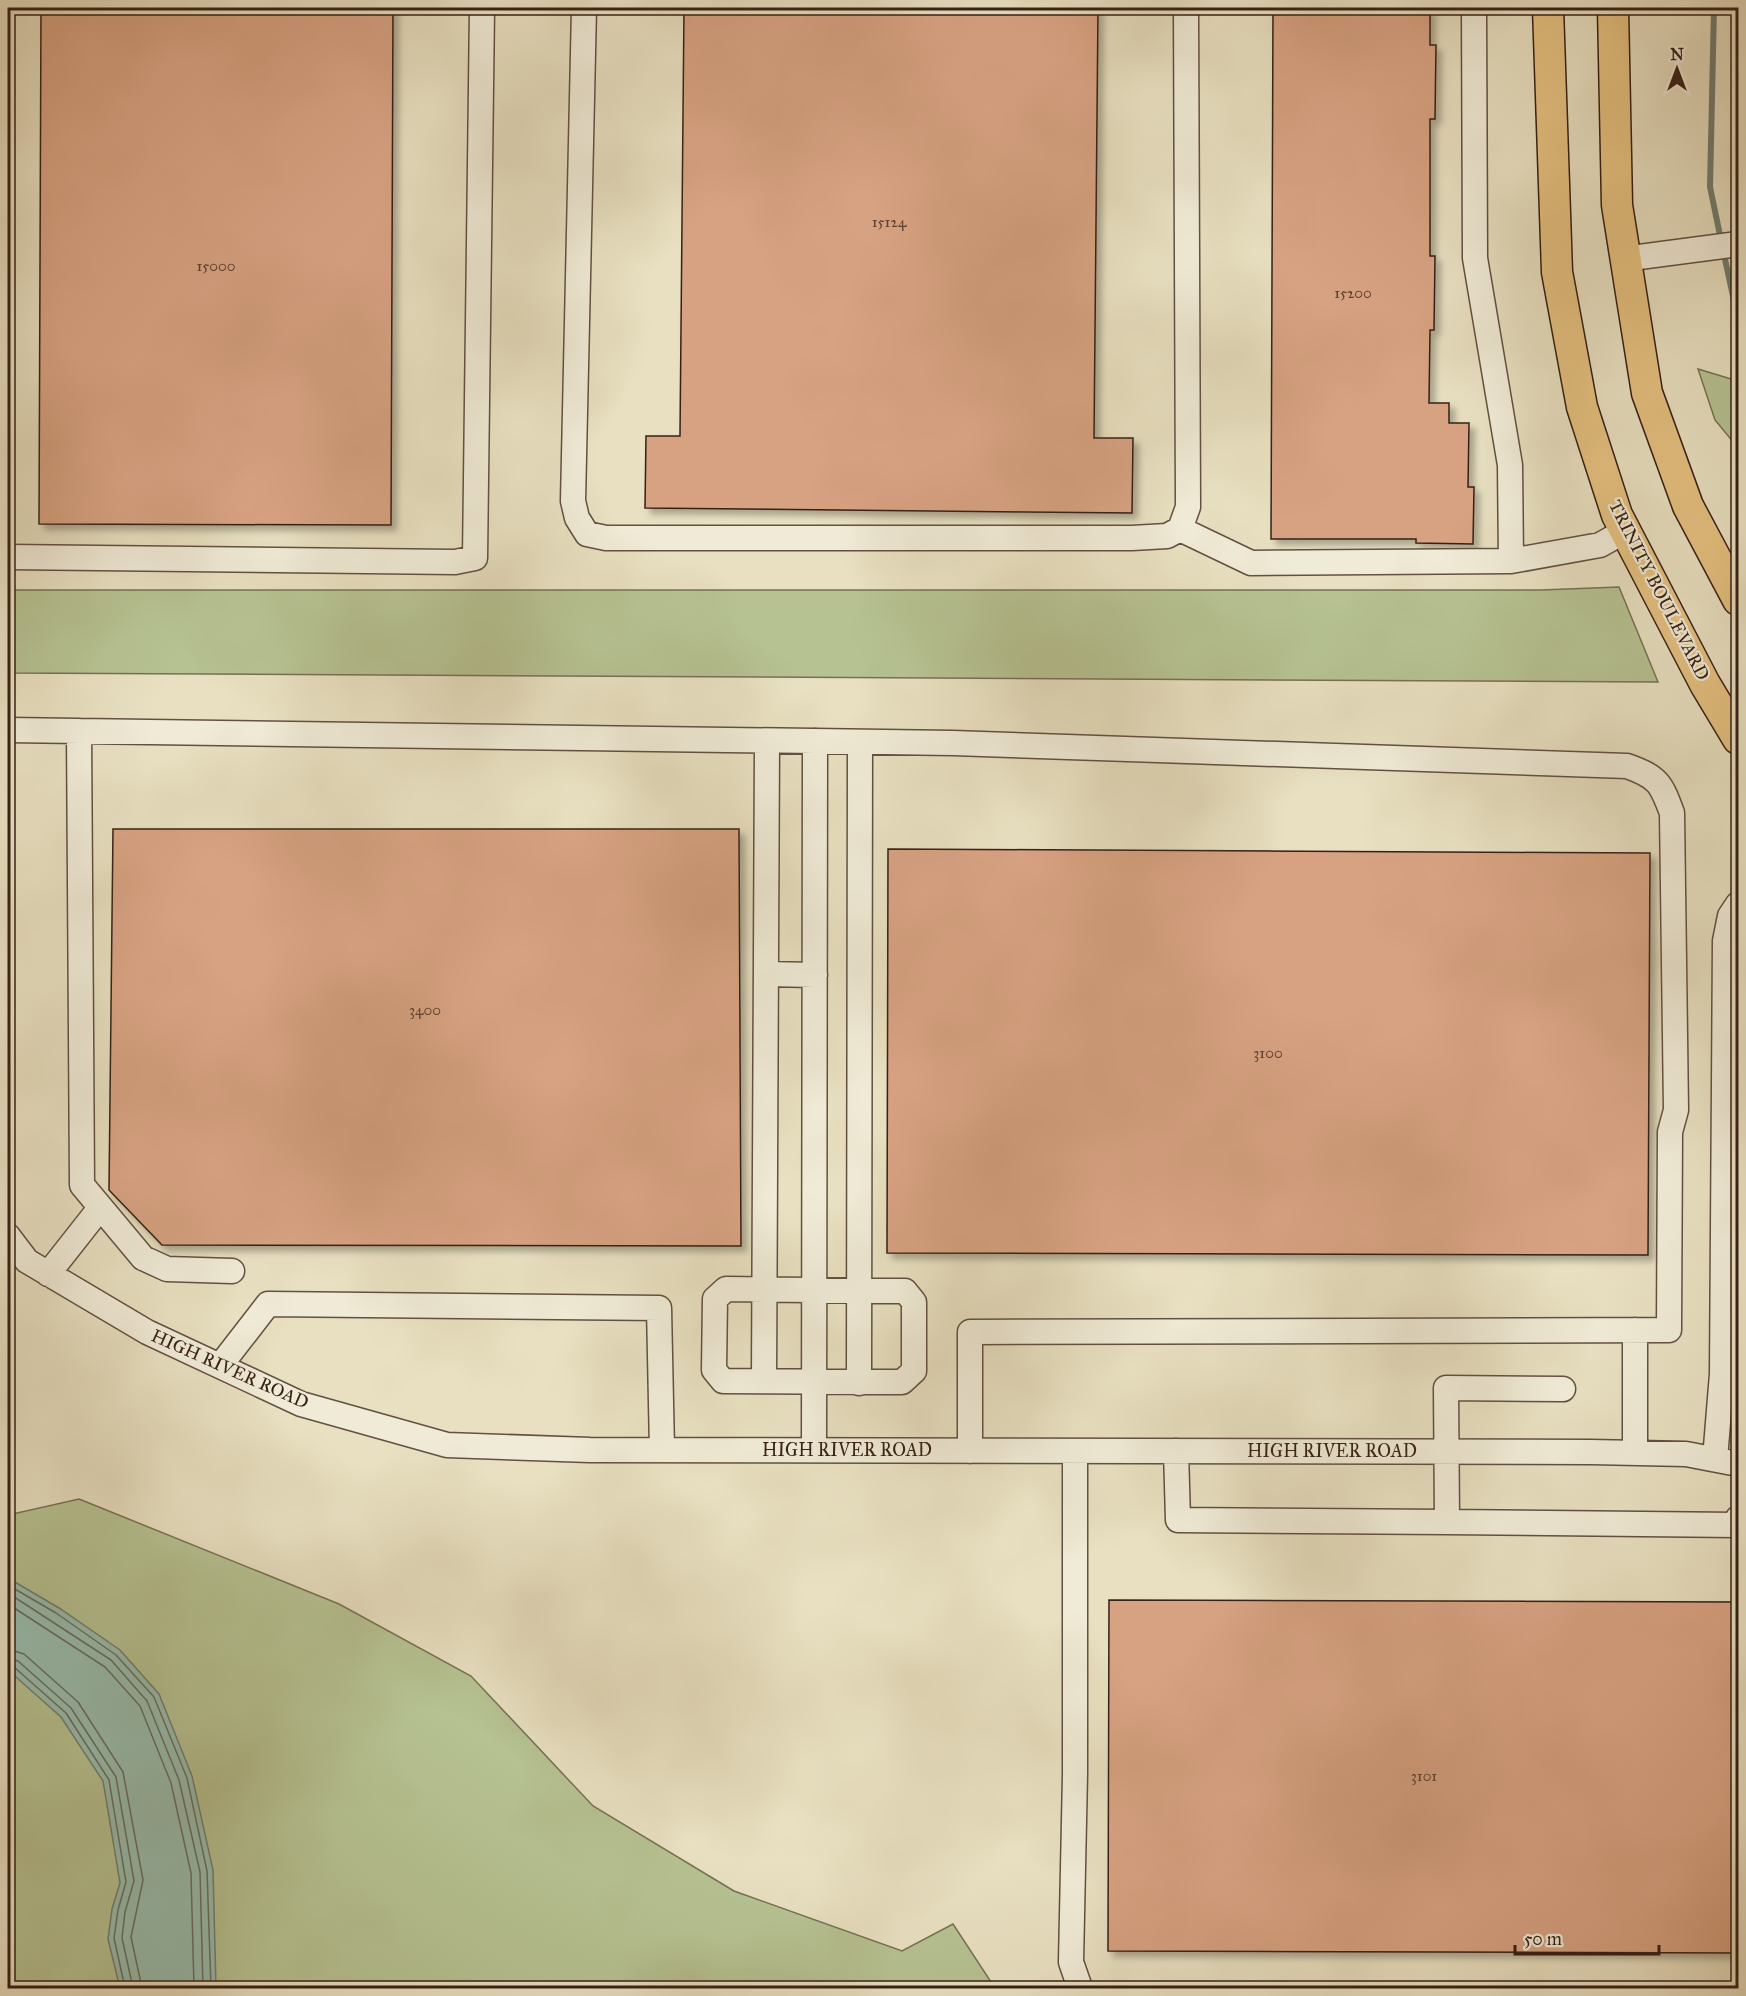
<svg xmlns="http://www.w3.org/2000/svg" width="1746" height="1996" font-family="'IM FELL Great Primer',serif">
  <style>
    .green { fill: #b6c292; stroke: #767154; stroke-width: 1.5 }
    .water { fill: #98bdae; stroke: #717e71; stroke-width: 1.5 }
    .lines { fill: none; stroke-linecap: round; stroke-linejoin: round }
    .shore { stroke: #676e62; stroke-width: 1.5 }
    .stream { stroke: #717e71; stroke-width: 6 }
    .building { fill: #d7a282; stroke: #362016; stroke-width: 1.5; filter: url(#shadow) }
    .minor-casing { stroke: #625041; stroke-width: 27 }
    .major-casing { stroke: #362016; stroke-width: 33 }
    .minor { stroke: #f0ebd7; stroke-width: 24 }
    .major { stroke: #e4c080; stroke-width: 30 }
    .labels { text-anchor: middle; stroke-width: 4.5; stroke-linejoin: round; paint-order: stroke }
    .number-label { font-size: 15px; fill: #5e4031 }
    .street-label { font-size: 18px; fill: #362016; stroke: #f0ebd7 }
  </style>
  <defs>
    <filter id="shadow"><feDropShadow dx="5.5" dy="5.5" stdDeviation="3" flood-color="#0004"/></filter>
  </defs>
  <rect width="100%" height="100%" fill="#e8e0c1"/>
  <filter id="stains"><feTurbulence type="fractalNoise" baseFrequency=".00333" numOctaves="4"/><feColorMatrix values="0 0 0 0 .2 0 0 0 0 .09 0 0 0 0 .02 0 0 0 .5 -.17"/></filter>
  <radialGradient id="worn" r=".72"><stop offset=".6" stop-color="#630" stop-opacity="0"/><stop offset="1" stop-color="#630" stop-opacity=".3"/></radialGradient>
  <!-- green -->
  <path class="green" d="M1698 369 1738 381V448L1715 420Z
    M1619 587 1658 682 8 673V590H1541Z
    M79 1499 339 1604 471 1676 593 1806 734 1891 902 1951 953 1924 995 1988H8V1515Z"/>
  <!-- water -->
  <path class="water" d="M8 1578 59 1608 120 1650 159 1694 192 1776 213 1870 216 1988H120L108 1939 112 1909 120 1883 103 1781 61 1717 8 1670Z"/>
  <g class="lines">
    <!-- shore -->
    <path class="shore" d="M8 1585 56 1613 116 1655 154 1697 187 1778 207 1871 211 1988
      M8 1593 111 1660 147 1701 179 1780 200 1872 203 1988
      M8 1604 105 1667 140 1706 171 1783 191 1873 194 1988
      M8 1649 24 1654 78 1702 123 1772 143 1880 131 1937 142 1988
      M8 1658 18 1661 71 1708 116 1777 134 1881 125 1912 122 1938 133 1988
      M8 1666 14 1667 66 1713 109 1780 126 1882 118 1910 114 1938 125 1988"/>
    <!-- stream -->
    <path class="stream" d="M1714 8 1710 187 1721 240
      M1723 250 1738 319"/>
  </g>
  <!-- building -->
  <path class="building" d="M41 8H393L391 525 39 524Z
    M684 8H1098L1094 438H1133L1132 513 645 508 646 436H680Z
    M1273 8H1430V45H1436L1435 119H1430V256H1435L1434 330H1430L1429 403H1449V423H1469L1468 487H1474L1473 544 1416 543V539H1271Z
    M113 829H739L741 1246 162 1245 109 1190Z
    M888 849 1650 853 1648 1255 887 1253Z
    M1109 1600 1738 1602V1953L1108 1951Z"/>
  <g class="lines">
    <!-- minor casing -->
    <g class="minor-casing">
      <path id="minor" d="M584 8 573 501 577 518 587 534 606 538H1132L1167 536 1180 529 1188 507 1186 8
        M1624 259 1738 244
        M1180 529 1251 563 1511 561 1510 465 1475 258 1474 8
        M8 557 455 562 475 558 482 8
        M1511 561 1600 545 1625 531
        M8 730 953 743 1627 766C1658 777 1661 783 1672 813L1676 1110 1670 1132 1669 1330 970 1332V1451
        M79 731 82 1185 143 1258 167 1269 232 1271
        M766 974 815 975
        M8 1236 27 1261 147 1332 301 1404 447 1445 590 1450 1591 1452 1686 1454 1738 1464
        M48 1274 100 1208
        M726 1289 905 1291 914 1302V1371L902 1382 723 1381 714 1370 715 1299Z
        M1635 1330V1453
        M220 1366 268 1304 659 1308 662 1450
        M764 1381 767 741
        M859 1383 860 742
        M814 1450 815 741
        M1075 1451V1774L1071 1962 1080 1988
        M1176 1451 1178 1520 1447 1522 1446 1388 1563 1389
        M1715 1459 1722 1374 1725 941 1730 916 1738 904
        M1447 1522 1737 1525 1738 1518"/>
    </g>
    <!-- major casing -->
    <g class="major-casing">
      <path id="major" d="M1548 8 1557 272 1582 407 1617 515 1705 684 1738 739
        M1613 8 1617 205 1647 393 1688 506 1738 600"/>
    </g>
    <!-- minor -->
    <use href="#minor" class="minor"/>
    <!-- major -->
    <use href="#major" class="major"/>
  </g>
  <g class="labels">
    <!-- number labels -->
    <g class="number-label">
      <text x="889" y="227">15124</text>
      <text x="216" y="271">15000</text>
      <text x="1353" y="298">15200</text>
      <text x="425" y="1015">3400</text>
      <text x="1268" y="1058">3100</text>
      <text x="1424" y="1781">3101</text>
    </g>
    <!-- street labels -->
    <g class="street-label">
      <text transform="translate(1659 590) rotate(63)" y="6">TRINITY BOULEVARD</text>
      <text transform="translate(230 1369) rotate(24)" y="6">HIGH RIVER ROAD</text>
      <text x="847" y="1456">HIGH RIVER ROAD</text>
      <text x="1332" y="1457">HIGH RIVER ROAD</text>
    </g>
  </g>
  <!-- margin -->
  <rect width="1746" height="1996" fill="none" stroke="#e8e0c1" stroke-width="30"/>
  <rect x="9" y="9" width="1728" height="1978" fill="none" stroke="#362016" stroke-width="3"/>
  <rect x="15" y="15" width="1716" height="1966" fill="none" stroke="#362016" stroke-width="1.5"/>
  <!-- north arrow -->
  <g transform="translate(1677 69)" stroke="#f0ebd7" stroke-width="4.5" paint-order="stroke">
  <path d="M0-4.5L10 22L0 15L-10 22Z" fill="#362016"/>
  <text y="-9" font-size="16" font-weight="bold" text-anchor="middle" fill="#362016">N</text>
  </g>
  <!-- scale -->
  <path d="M1515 1945v9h144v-9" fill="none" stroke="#362016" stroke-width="3"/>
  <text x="1524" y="1945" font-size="18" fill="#362016" stroke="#f0ebd7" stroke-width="4.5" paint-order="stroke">50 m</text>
  <rect width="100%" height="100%" filter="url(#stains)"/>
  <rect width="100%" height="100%" fill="url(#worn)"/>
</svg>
